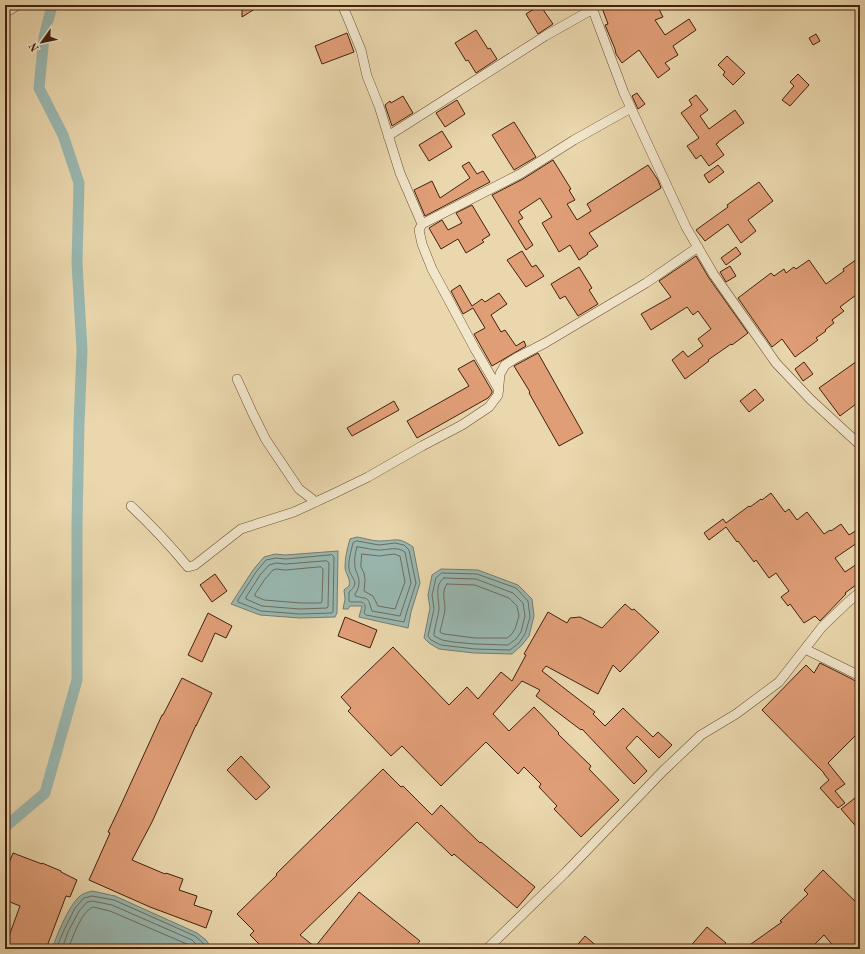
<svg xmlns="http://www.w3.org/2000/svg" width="865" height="954" font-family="'Old Standard TT',serif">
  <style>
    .water { fill: #99b8b1; stroke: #767c6f }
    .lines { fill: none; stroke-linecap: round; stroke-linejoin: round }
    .shore { stroke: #6e6c5e; stroke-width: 1 }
    .canal { stroke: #99b8b1; stroke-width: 11 }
    .building { fill: #e09e77; stroke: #42210c }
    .street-casing { stroke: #6c4e34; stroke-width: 10 }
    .street { stroke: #f1e5ca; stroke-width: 9 }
  </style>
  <rect width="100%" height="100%" fill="#ead7ad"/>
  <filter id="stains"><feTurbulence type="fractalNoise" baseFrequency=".005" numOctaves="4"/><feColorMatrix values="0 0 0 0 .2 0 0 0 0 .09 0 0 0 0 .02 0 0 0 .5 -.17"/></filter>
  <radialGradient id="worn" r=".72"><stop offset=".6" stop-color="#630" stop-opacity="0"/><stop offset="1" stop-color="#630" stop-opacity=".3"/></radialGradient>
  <!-- water -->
  <path class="water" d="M357 537C364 538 372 541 379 541 396 541 398 536 413 547L420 583 411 612 408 628 359 617 362 606H350L348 609H343L345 599 344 590 349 586C351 579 346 575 345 568 345 558 347 549 350 539Z
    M338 551 337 613 335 617 300 618 260 615 231 604 253 570 264 557 275 554 285 555Z
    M441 569 478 570 518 585 532 599 534 616 529 636 522 645 512 654 474 653 439 649 429 643 424 638 430 608 428 595 432 575Z
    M92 891 115 896 197 933 206 940 212 949H52C57 935 70 901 83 894 85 893 89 892 92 891Z"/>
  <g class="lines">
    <!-- shore -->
    <path class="shore" d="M357 541 379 545 395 543 404 545 409 550 416 583 407 611 404 622 366 615 364 613C368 600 361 602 351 602L349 601V592C361 582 351 579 349 569 348 561 351 551 353 543Z
      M357 547H359C366 548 373 550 379 550 388 550 397 546 405 552L411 583 400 616 372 611C367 595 369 600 355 596V594C359 589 360 582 358 576 357 572 355 570 355 567 354 560 355 553 357 547Z
      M362 554 379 556 394 554 400 556 405 582 395 609 378 606 373 596 364 591 365 580 364 573 361 567Z
      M332 555 334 557 333 612 332 613 300 614 261 611 238 602V600L256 572 266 560 276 558 285 559Z
      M327 561 329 563 328 607 327 608 300 609 262 606 246 599V597L260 575 269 565 276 563 285 564Z
      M321 567 323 569 322 601 321 603H301L264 600 255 596V594L265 579 273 570 276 569 285 570Z
      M442 573 477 574 516 588 528 601 530 617 525 634 519 643 510 650 475 649 441 645 431 640 428 636 434 609 432 595 436 578Z
      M444 578 476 579 513 593 523 603 525 616 521 632 516 639 508 645 475 644 453 642 442 640 434 636V634C435 626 438 617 439 609 439 599 434 585 444 578Z
      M447 584 475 585 509 598 517 606 519 616 515 629 511 635 507 638H475L444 634 441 633 440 631C442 624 444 616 445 609 445 600 441 592 447 584Z
      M56 949 64 930 75 908 84 898 92 896 114 900 195 936 203 943 207 949
      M62 949 68 932 79 911 87 902 92 901 112 905 192 940 201 949
      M68 949C73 937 81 912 93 907L110 911 189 945 193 949"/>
    <!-- canal -->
    <path class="canal" d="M5 827 45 793 77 680V525L79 424 82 350 77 263 79 183 63 135 39 88 44 37 52 5"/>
  </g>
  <!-- building -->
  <path class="building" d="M242 5H261L242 17Z
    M540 5 553 24 538 34 526 14Z
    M601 5H657L663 17 655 20 665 35 689 19 696 30 673 46 678 55 665 63 670 69 658 78 639 50 622 63 616 54 615 49 605 25 608 24Z
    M476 30 488 49 490 48 497 59 476 73 468 60 466 61 455 43Z
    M347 33 354 52 322 64 315 46Z
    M816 34 820 41 813 45 809 38Z
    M727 56 745 73 733 85 723 75 725 72 718 65Z
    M798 74 809 85 790 106 782 100 794 86 790 82Z
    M637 93 645 104 638 109 632 96Z
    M696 95 708 110 700 116 709 129 735 110 744 123 718 142V143L716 144 724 155 709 166 701 155 696 159 687 146 699 138 681 113 692 105 689 100Z
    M403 96 413 113 392 126 385 105 390 101 391 103Z
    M457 100 465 114 445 127 436 113Z
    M514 122 536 157 514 170 492 135Z
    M442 131 452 147 429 161 419 145Z
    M553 160 571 189 569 190 575 200 567 204 577 220 591 211 587 204 648 165 658 180 661 188 589 233 598 246 587 253 588 254 579 260 570 245 559 252 542 223 552 217 540 198 519 212 523 218 518 221 533 245 526 250 492 195 523 179Z
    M469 162 477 174 483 171 490 182 425 216 414 190 432 181 440 198 470 178 462 166Z
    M718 165 724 172 709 183 704 175Z
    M759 182 773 201 748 220 756 231 741 243 728 224 705 241 696 230 728 207 727 205Z
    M472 205 490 235 482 240 484 242 466 253 458 239 441 249 429 228 442 220 448 230 462 223 456 213Z
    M736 247 741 254 726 265 721 258Z
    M522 251 532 267 536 265 544 276 526 287 507 260Z
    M696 256 709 278 748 333 732 345 731 344 708 360 709 361 685 379 672 360 683 351 688 357 703 346 698 339 711 329 698 311 693 315 687 307 651 330 641 314 671 297 659 281Z
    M860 257V292L840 307 844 311 832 320 834 323 825 330 826 331 816 338 818 340 795 357 782 339 772 347 738 298 771 273 774 276 784 269 786 273 794 267 796 269 809 260 826 284 844 271 843 269Z
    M730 266 736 276 726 282 720 272Z
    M579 267 592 288 589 290 598 304 578 316 565 296 560 299 551 284Z
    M460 285 472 306 482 299 485 302 499 293 507 304 491 315 501 332 505 330 516 346 524 341 526 346 492 366 474 334 485 328 473 308 463 314 451 291Z
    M538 353 583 433 559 446 529 393 530 392 514 366Z
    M860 359V401L840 416 819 388Z
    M474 360 492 391V393L488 398 417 438 407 421 469 386 458 369Z
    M804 362 813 374 803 381 795 369Z
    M755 389 764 400 749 412 740 401Z
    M394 401 399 410 352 436 347 428Z
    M771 493 785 512 789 509 797 520 807 512 824 534 830 530 831 531 841 524 849 535 857 530 860 534V541L835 558 845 572 857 564 860 568V582L845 593 846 594 820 621 815 616 804 623 790 604 788 606 781 597 789 591 776 573 769 578 756 560 754 562 738 541 737 542 726 527 709 540 704 533 723 519 726 523 749 506 750 507 761 499 762 500Z
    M215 574 227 591 212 602 200 585Z
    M625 604 632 610 634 609 659 632 620 672 613 665 598 694 546 666 542 671 595 712 593 714 605 726 623 708 653 737 658 732 672 745 659 758 637 736 626 748 647 771 634 784 582 729 581 730 536 696 540 690 522 681 493 714 509 731 534 707 559 733 558 734 591 766 589 769 619 800 581 837 554 809 557 806 539 787 541 784 524 767 518 774 486 742 441 786 402 746 391 756 348 711 351 708 341 697 393 647 449 705 467 687 478 699 501 672 512 681 526 655 524 654 548 612 567 623 570 618 580 617 602 628Z
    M208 613 232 626 226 638 215 633 202 662 188 655Z
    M345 617 377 630 370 648 338 636Z
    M820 663 852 679 860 684V731L828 763 845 784 835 791 845 803 838 808 820 788 829 780 824 774V773L762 710 806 665 814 673Z
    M182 678 212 693 196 726V725L152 822 132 860 165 874 166 873 183 879 179 890 197 896 194 905 212 911 206 928 150 907 89 880 110 833 108 832 119 809 162 715H163Z
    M241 756 270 787 256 800 227 770Z
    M383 769 401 787 403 786 432 815 441 805 480 843 481 842 535 887 517 908 454 854 452 856 417 822 300 935 315 947 359 892 420 941 413 949H264L250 935 254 931 237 914 277 875 276 874Z
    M860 794V831L841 809Z
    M13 853 42 864V863L61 871V872L77 880 70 897 66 896 46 949H5V947L20 906 5 900V873Z
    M823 870 860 906V949H836L824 935 810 949H744L782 922 780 921 808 894 804 890Z
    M707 927 726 943 721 949H688Z
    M585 936 600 949H574Z"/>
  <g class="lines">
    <!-- street casing -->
    <g class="street-casing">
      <path id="street" d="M342 5 347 16 361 50 367 76 379 106 400 173 422 224
        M591 5 624 93 686 227 714 275 776 363 810 399 860 445
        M5 13 18 5
        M388 136 545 36 593 9
        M237 379 252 412 266 440 299 489 316 502
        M499 390 475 349 432 269 422 244 419 230 422 224 520 174 574 140 631 108
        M131 506C151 525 170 545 188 567L195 565 241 529 294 512 335 493 368 477 422 446 462 425 489 407 498 395 500 374 505 365 516 358 545 343 646 283 698 247
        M805 649 860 676
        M487 949 565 873 663 771 701 735 736 714 779 682 822 627 847 603 860 592"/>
    </g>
    <!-- street -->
    <use href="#street" class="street"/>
  </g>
  <!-- margin -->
  <rect width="865" height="954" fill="none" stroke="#ead7ad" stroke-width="20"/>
  <rect x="6" y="6" width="853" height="942" fill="none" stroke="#42210c" stroke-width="2"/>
  <rect x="10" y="10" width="845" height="934" fill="none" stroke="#42210c"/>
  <!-- north arrow -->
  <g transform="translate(42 42) rotate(237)" stroke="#f1e5ca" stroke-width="3" paint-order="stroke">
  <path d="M0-3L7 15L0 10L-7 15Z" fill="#42210c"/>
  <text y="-6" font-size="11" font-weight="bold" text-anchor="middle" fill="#42210c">N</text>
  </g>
  <rect width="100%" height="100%" filter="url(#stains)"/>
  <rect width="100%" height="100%" fill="url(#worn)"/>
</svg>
